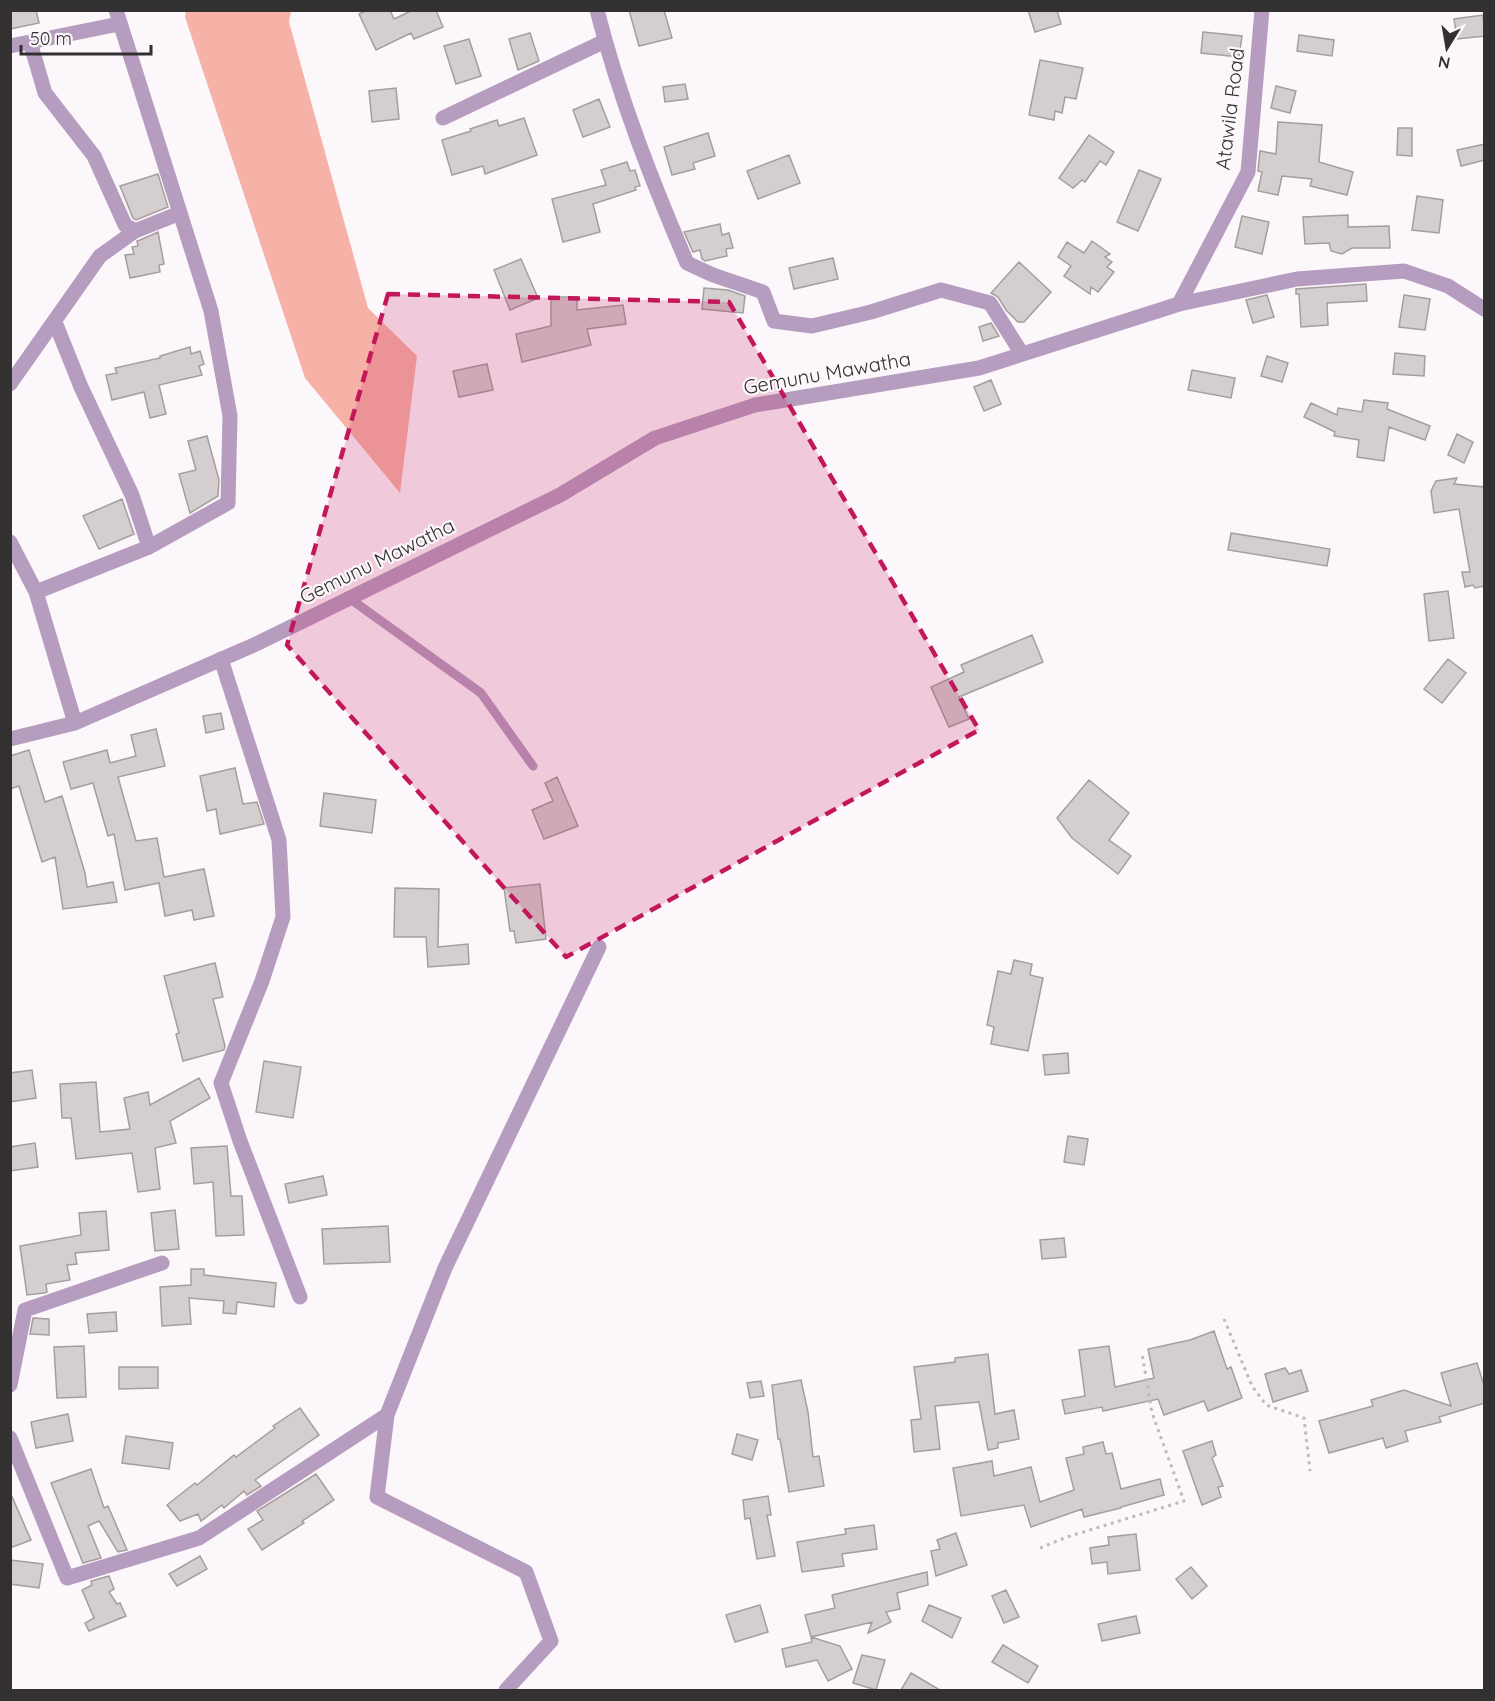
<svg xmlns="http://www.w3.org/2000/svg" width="1495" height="1701" font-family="Quicksand,sans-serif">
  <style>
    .green { fill: #f6b2a6 }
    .building { fill: #d4cecf; stroke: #a49e9f; stroke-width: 1.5 }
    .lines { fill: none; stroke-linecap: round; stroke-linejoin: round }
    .path { stroke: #bebabc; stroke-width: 3; stroke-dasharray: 3 4.5; stroke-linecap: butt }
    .service { stroke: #b69dc0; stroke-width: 9 }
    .minor { stroke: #b69dc0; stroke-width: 15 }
    .marked { fill: #c2185b; fill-opacity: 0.2; stroke: #c2185b; stroke-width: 4.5; stroke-dasharray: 12 8; stroke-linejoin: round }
    .labels { text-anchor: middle; stroke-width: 4.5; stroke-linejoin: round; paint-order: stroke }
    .street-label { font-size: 20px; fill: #323031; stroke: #fcf7fa }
  </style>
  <rect width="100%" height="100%" fill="#fcf7fa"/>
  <!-- green -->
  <path class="green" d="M186 11H291L289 22 368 308 417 356 400 493 305 378 185 17Z"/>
  <!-- building -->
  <path class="building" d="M10 10H36L39 23 10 29Z
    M367 10H390L394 19 413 10H436L443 27 414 39 411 33 376 50 359 14Z
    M629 10H664L672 38 639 46Z
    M1028 10H1057L1061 24 1035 32Z
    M1483 15 1485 36 1457 39 1454 19Z
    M1203 32 1242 36 1239 57 1201 53Z
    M530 33 539 61 518 70 509 39Z
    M1299 35 1334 40 1332 56 1297 51Z
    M469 39 481 76 456 84 444 46Z
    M1040 60 1083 68 1076 99 1065 97 1062 113 1055 111 1054 120 1029 115Z
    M685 84 688 99 665 102 663 87Z
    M1276 86 1296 91 1290 113 1271 108Z
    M396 88 399 119 372 122 369 91Z
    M599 99 610 127 583 137 573 110Z
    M524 118 537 155 485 174 483 166 452 175 442 140 471 131 470 129 497 120 499 126Z
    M1278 122 1322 125 1319 162 1353 172 1347 195 1310 186 1312 179 1282 176 1278 195 1258 191 1262 172 1258 171 1260 151 1276 154Z
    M1398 128H1412V156L1397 155Z
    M708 133 715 156 693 163 695 169 672 175 664 147Z
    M1089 135 1114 152 1106 165 1100 161 1085 182 1082 180 1073 188 1059 178Z
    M1485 144V160L1461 166 1457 150Z
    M789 155 800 183 758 199 747 171Z
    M627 162 630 171 635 170 640 186 635 187 636 190 593 204 600 232 563 242 552 199 606 185 601 170Z
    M1139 170 1161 179 1138 231 1117 222Z
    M158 174 168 207 136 220 133 218 120 186Z
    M1417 196 1443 200 1439 233 1412 230Z
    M1348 215V227L1389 226 1390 248H1352L1342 254 1331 251 1329 243 1305 244 1303 217Z
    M1242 216 1269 222 1262 254 1235 247Z
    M720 224 722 235 729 233 733 248 726 249 727 256 705 261 702 259 700 250 693 252 684 232Z
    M158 232 164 264 159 265 160 272 130 278 125 255 134 254 132 247 138 246 137 241 140 240Z
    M1092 241 1110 254 1105 257 1112 262 1107 267 1114 272 1098 292 1091 287 1090 294 1064 276 1071 266 1058 257 1067 242 1084 253Z
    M833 258 838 279 794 289 789 268Z
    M521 259 538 298 510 310 494 270Z
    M1019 262 1051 292 1024 322H1018L1006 310 998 297 991 293Z
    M1366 284 1367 301 1327 303 1328 325 1301 327 1299 294H1296V289Z
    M704 288 728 290 745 296 743 313 702 309Z
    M1267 295 1274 317 1253 323 1246 300Z
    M1404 295 1430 299 1425 330 1399 327Z
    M551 297H577V310L623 305 626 324 587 329 591 345 522 362 516 334 551 326Z
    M991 323 999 336 983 341 979 327Z
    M190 347 191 354 200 351 204 364 199 366 202 375 159 385 166 414 150 418 144 392 112 400 106 375 117 373 115 368 160 358V356Z
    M1395 353 1425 356 1424 376 1393 374Z
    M1267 356 1288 363 1282 382 1261 376Z
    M487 364 493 390 459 397 453 371Z
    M1192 370 1235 378 1231 398 1188 390Z
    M991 380 1001 404 984 411 974 387Z
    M1364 400 1388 403 1387 409 1430 426 1425 440 1389 427 1384 461 1357 457 1359 440 1334 436 1335 432 1304 417 1311 403 1337 415 1338 408 1362 412Z
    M1457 434 1473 442 1464 463 1448 455Z
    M207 436 219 480 218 496 190 513 179 474 196 470 188 441Z
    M1457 478 1454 484 1485 487V586L1475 588 1473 585 1465 587 1462 572H1470L1459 509 1434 513 1431 491 1436 481Z
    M122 499 134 534 99 549 83 516Z
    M1231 533 1330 549 1327 566 1228 550Z
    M1448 591 1454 638 1429 641 1424 594Z
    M1032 635 1043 662 959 697 969 719 949 727 931 687 964 672 961 665Z
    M1448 659 1466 673 1442 703 1424 689Z
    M221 713 224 729 206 733 203 716Z
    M156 729 165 766 118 777 136 841 157 838 164 877 204 869 214 916 194 920 192 910 165 916 159 883 125 890 114 834 108 836 93 783 71 789 63 762 107 750 110 763 136 756 131 735Z
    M29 750 45 802 62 796 85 873 87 887 113 882 117 902 63 909 55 857 42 862 19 786 10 789V756Z
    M235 768 243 804 257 802 264 824 220 834 216 809 207 811 200 776Z
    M557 777 578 826 544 839 532 810 553 801 545 783Z
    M1089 780 1129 813 1109 840 1131 856 1118 874 1072 838 1057 818Z
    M324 793 376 800 372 833 320 826Z
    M540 884 546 939 516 943 514 931H510L504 888Z
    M395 888 439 889 438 947 468 944 469 964 428 967 426 937H394Z
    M1014 960 1032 964 1030 975 1043 978 1028 1051 991 1044 994 1027 987 1025 998 971 1011 974Z
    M215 963 223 997 213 999 225 1046 224 1050 183 1061 176 1034 179 1033 164 976Z
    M1068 1053 1069 1073 1045 1075 1043 1055Z
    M264 1061 301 1067 293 1118 256 1112Z
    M32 1070 36 1098 10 1102V1073Z
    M199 1078 210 1098 170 1121 176 1143 155 1148 160 1189 138 1192 132 1153 76 1159 71 1118H62L60 1084 96 1082 100 1132 130 1129 124 1098 148 1092 150 1105Z
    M1068 1136 1088 1139 1084 1165 1064 1162Z
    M35 1143 38 1167 10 1171V1147Z
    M227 1146 231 1196H242L244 1235 216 1236 213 1182 194 1184 191 1148Z
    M323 1176 327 1195 289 1203 285 1184Z
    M175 1210 179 1249 155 1251 151 1213Z
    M106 1211 109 1250 75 1253 77 1264 67 1265 70 1280 46 1284 47 1292 44 1293 27 1295 20 1246 81 1235 79 1213Z
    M388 1226 390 1262 324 1264 322 1229Z
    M1064 1238 1066 1257 1042 1259 1040 1240Z
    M191 1269H204V1275L276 1283 274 1307 237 1302 236 1314 223 1313 224 1301 189 1298 191 1324 162 1326 160 1287 191 1285Z
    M116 1312 117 1331 89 1333 87 1314Z
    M33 1318 49 1319V1335L30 1334Z
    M1214 1331 1227 1369 1231 1367 1242 1398 1208 1411 1204 1401 1164 1415 1158 1399 1103 1411 1102 1407 1065 1414 1062 1400 1085 1396 1079 1350 1109 1346 1115 1387 1154 1378 1148 1349 1190 1340Z
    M84 1346 86 1397 57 1398 54 1347Z
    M988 1354 995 1414 1014 1410 1019 1439 998 1443V1448L988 1450 979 1402 935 1406 940 1449 914 1452 911 1420 921 1419 914 1367 955 1362V1358Z
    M1477 1363 1485 1388V1403L1439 1417 1441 1422 1405 1431 1408 1441 1386 1448 1383 1438 1329 1453 1319 1421 1373 1406 1371 1400 1404 1390 1451 1406 1441 1373Z
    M119 1367H158V1388L119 1389Z
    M1285 1368 1289 1374 1301 1370 1308 1391 1273 1402 1265 1374Z
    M801 1380 808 1412 813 1457 819 1456 824 1486 789 1492 780 1439H778L772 1385Z
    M761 1381 764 1396 750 1398 747 1383Z
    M300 1408 319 1435 255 1480 261 1486 247 1495 244 1491 224 1508 222 1505 201 1521 198 1514 180 1521 167 1505 195 1483 197 1485 234 1455 236 1457 275 1428 273 1426Z
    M68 1414 73 1441 36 1448 31 1422Z
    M737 1434 758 1440 752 1460 732 1454Z
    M126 1436 173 1443 169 1469 122 1463Z
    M1212 1441 1216 1455 1212 1458 1223 1486 1218 1487 1221 1497 1202 1505 1183 1451Z
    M1103 1442 1106 1454 1112 1453 1121 1489 1160 1479 1164 1495 1121 1507V1508L1084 1517 1082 1509 1031 1527 1024 1505 961 1516 953 1468 992 1461 994 1476 1031 1467 1040 1502 1074 1490 1066 1458 1084 1454 1083 1447Z
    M91 1469 104 1508 108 1506 127 1550 118 1552 99 1521 88 1526 101 1558 83 1563 51 1483Z
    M316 1474 334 1500 302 1521 304 1523 262 1550 248 1529 263 1520 257 1511Z
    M10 1492 31 1540 10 1548Z
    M768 1496 771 1515H767L775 1556 757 1559 750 1518 745 1519 743 1500Z
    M874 1525 877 1549 842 1554 844 1566 802 1572 797 1542 846 1534 845 1529Z
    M956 1533 967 1565 936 1576 931 1551 940 1549 937 1540Z
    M1136 1534 1140 1570 1108 1574 1107 1562 1092 1564 1090 1548 1109 1545 1108 1537Z
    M200 1556 207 1569 177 1586 169 1574Z
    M10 1560 43 1564 39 1588 10 1584Z
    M1191 1567 1207 1586 1192 1599 1176 1579Z
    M927 1572 928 1585 897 1593 900 1609 886 1612 891 1622 868 1633 872 1622 811 1637 805 1615 835 1608 832 1595Z
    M109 1576 114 1589 109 1592 117 1604 120 1603 126 1616 89 1631 85 1623 94 1618 82 1590 92 1585 91 1581Z
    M1006 1590 1019 1617 1004 1623 992 1596Z
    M760 1605 768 1632 735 1642 726 1615Z
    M929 1605 961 1618 952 1638 922 1621Z
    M1136 1616 1140 1633 1102 1641 1098 1624Z
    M811 1637 840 1646 852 1669 828 1681 817 1660 786 1667 782 1649 812 1642Z
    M1003 1645 1038 1666 1028 1683 992 1662Z
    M862 1655 885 1660 876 1690 853 1683Z
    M911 1673 940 1690H901Z"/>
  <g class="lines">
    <!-- path -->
    <path class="path" d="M1224 1319 1252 1386 1266 1405 1304 1418 1310 1471
      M1040 1548 1067 1537 1184 1501 1152 1413 1142 1353"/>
    <!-- service -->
    <path class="service" d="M349 598 481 693 533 766"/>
    <!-- minor -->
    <path class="minor" d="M597 10C619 97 652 181 687 263L713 275 763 292 774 321 812 326 871 312 941 290 990 303 1022 354
      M30 42 45 93 94 156 125 225 135 231 180 213
      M10 46 119 24
      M443 118 605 41
      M1179 304 1248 172 1262 10
      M55 322 81 387 132 495 149 547
      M10 384 100 256 135 231
      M10 542 36 592
      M221 659 279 840 283 917 262 981 221 1083 240 1141 300 1297
      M75 723 36 592 149 547 228 503 230 416 211 311 116 10
      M10 739 75 723 256 644 560 495 655 438 755 405 979 368 1179 304 1297 279 1404 271 1448 286 1484 309
      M10 1385 25 1310 162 1263
      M387 1415 377 1497 526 1572 551 1641 506 1690
      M10 1438 67 1578 199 1538 387 1415 445 1268 599 947"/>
  </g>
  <!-- marked area -->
  <path class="marked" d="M388 294 729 302 979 730 566 957 287 645Z"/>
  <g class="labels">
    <!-- street labels -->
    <g class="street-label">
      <text transform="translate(1230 109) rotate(-83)" y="7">Atawila Road</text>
      <text transform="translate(827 373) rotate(-10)" y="7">Gemunu Mawatha</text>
      <text transform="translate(377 561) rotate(-26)" y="7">Gemunu Mawatha</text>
    </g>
  </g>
  <!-- border -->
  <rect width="1495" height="1701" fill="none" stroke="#323031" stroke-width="24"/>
  <!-- north arrow -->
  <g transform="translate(1447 48) rotate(191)" stroke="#fcf7fa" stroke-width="4.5" paint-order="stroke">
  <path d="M0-4.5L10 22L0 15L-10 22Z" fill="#323031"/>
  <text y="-9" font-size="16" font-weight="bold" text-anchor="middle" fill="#323031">N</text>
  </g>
  <!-- scale -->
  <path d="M21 45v9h130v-9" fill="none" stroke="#323031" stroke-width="3"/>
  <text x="30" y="45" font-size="18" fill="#323031" stroke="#fcf7fa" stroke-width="4.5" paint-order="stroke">50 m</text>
</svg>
